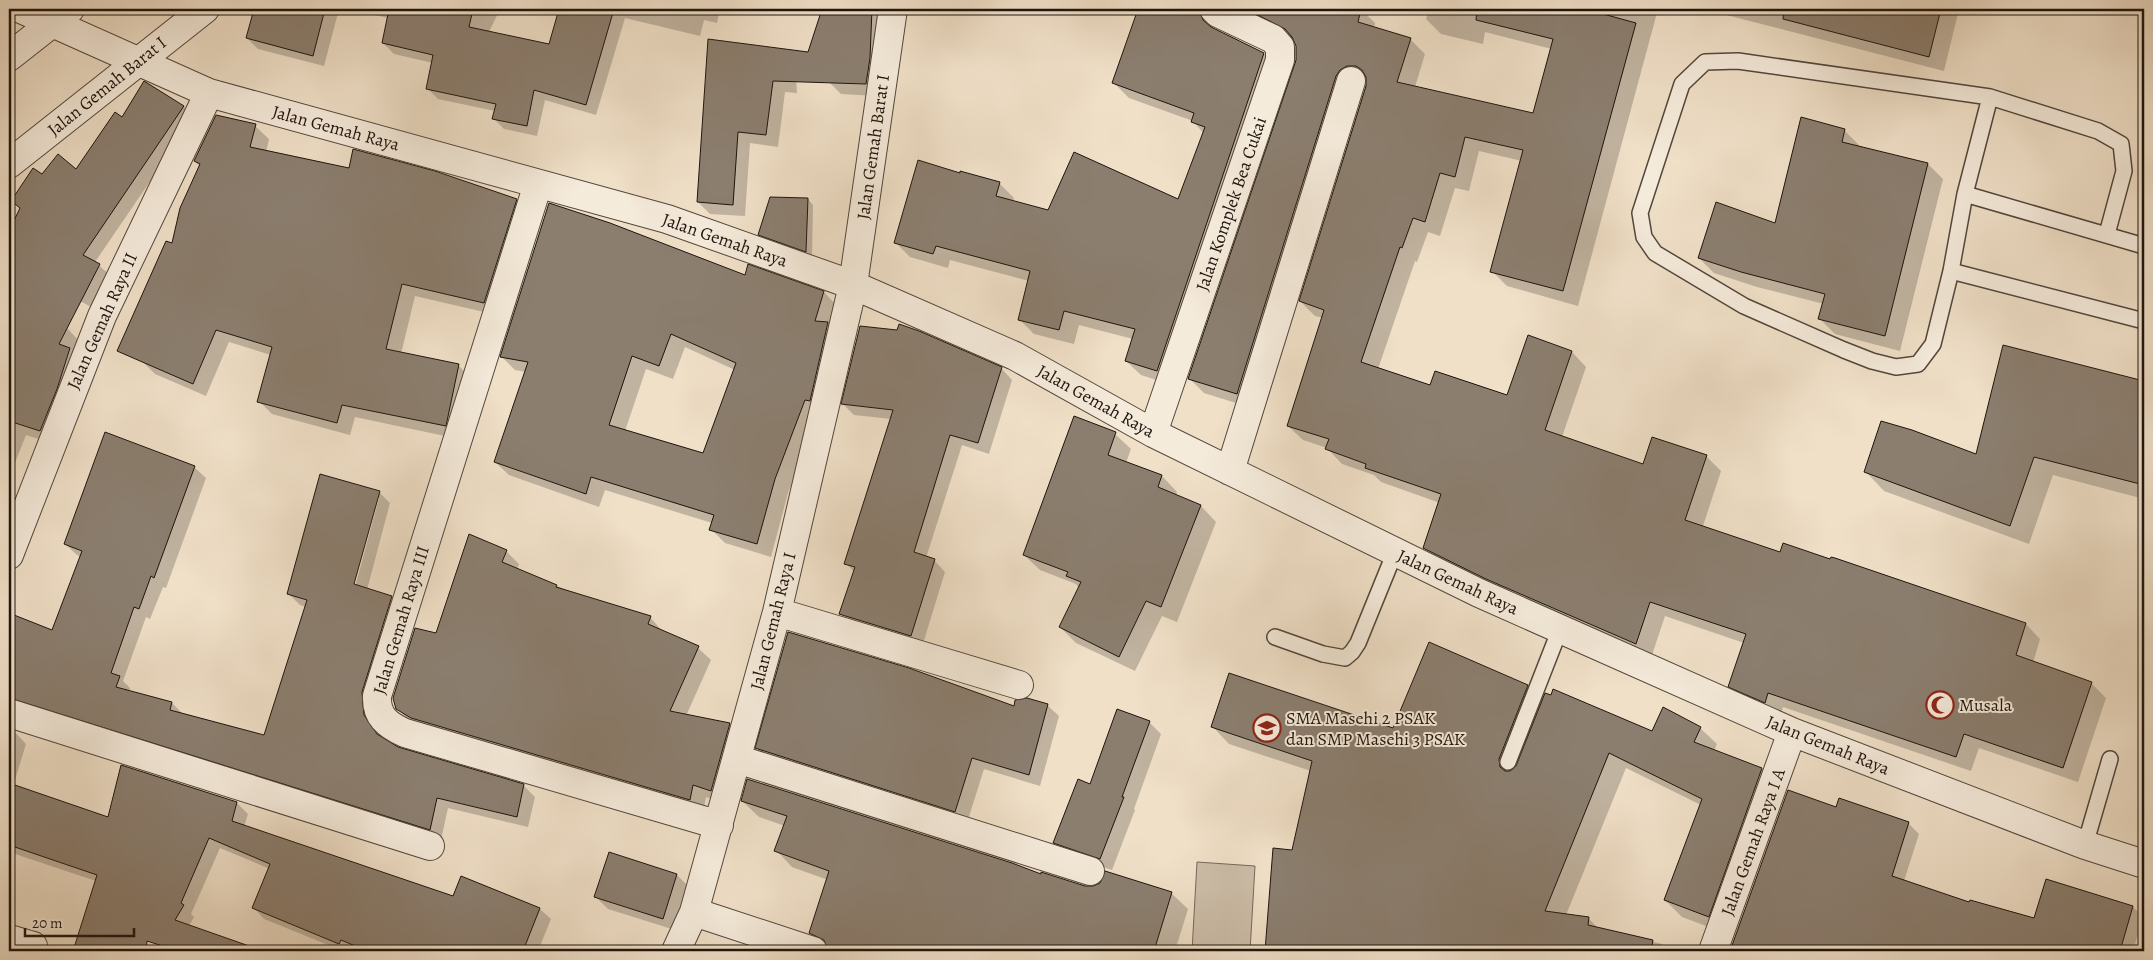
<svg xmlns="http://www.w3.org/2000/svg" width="2153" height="960" font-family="Alegreya,serif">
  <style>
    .green { fill: #ccbda8; stroke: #75685b }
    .shadow { fill: #0003; fill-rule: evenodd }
    .building { fill: #8b7e6f; stroke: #1e140e; fill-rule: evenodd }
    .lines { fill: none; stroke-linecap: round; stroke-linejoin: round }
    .service-casing { stroke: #52473c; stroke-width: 18 }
    .minor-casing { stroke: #52473c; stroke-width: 30 }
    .service { stroke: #f5ebdb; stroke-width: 15 }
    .minor { stroke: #f5ebdb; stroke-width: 28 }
    .labels { text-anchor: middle; stroke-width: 4; stroke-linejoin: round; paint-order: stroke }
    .street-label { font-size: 18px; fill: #1e140e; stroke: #f5ebdb }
    .poi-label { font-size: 18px; fill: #1e140e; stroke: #f5ebdb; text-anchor: start }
  </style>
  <rect width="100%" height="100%" fill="#f0e0c8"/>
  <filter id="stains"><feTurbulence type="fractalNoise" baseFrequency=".004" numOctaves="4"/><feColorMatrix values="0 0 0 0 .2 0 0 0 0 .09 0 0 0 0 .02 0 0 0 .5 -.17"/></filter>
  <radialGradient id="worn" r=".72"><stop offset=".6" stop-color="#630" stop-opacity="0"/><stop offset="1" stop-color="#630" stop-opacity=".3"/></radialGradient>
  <!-- green -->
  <path class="green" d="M1197 862 1255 866 1250 951H1192Z"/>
  <!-- shadow -->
  <path class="shadow" d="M9 9 18 14 9 31Z
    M255 9H339L324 66 258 49 247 38Z
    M343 9H500L489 32 550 45 561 9H720L717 23 704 20 700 36 625 18 596 115 545 100 537 136 504 129 494 119 495 111 438 99 427 88 433 63 394 54 383 43 389 18Z
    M829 9H890L878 96 841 94 829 82Z
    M1140 9H1224L1213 21V28L1263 53 1278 68 1172 385 1141 375 1126 361 1133 339 1079 325 1074 344 1034 334 1019 319 1029 281 950 260 948 268 910 257 895 242 961 175 999 183 1014 198 1013 202 1049 211 1178 200 1204 134 1193 121 1129 98 1114 83Z
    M1235 9H1361L1375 23 1374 28 1410 39 1425 54 1415 87 1534 115 1552 49 1485 32 1483 44 1441 34 1426 19 1429 9H1658L1578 306 1507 286 1492 271 1522 161 1479 151 1469 191 1455 188 1440 236 1428 232 1417 262 1415 261 1378 369 1431 387 1508 397 1572 352 1586 367 1562 437 1644 465 1706 456 1721 471 1703 526 1781 554 2026 624 2040 639 2033 663 2091 683 2106 698 2078 782 1979 748 1971 771 1783 707 1780 717 1745 701 1730 686 1744 643 1665 616 1651 658 1440 563 1425 548 1440 503 1381 482 1374 475 1342 464 1327 448 1303 440 1288 426 1323 318 1315 316 1300 301 1367 80H1362L1252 408 1204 393 1189 378 1297 60V46L1294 40Z
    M1703 9H1959L1944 71Z
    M709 41 795 62 797 93 785 92 778 147 750 143 745 216 710 214 698 202Z
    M145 83 184 107 194 117 95 262 110 275 93 308 9 263V234L21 209 12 201 42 176 76 171 122 119Z
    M255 126 269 139 266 152 516 200 530 213 497 315 415 296 401 354 459 366 472 379 459 439 355 417 350 435 272 414 259 401 271 355 229 342 206 396 155 374 142 361 173 245 200 166 195 161Z
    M1844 130 1859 145V147L1928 164 1943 179 1900 351 1835 334 1820 319 1824 304 1757 287 1714 273 1699 258 1776 224Z
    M808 199 813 205 812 257 765 240 759 234Z
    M749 266 824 292 837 306 819 413 788 493 771 557 725 543 711 529 712 523 605 490 599 507 509 475 495 462 526 372 515 370 501 356 746 277ZM685 347 735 370 704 455 625 431 646 369 673 379Z
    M9 312 67 328 80 342 54 444 26 435 9 478Z
    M2004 346 2144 382V499L2053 475 2029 544 1884 491 1866 472 1977 456Z
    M1001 368 1012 380 989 454 962 445 926 558 934 560 945 572 922 647 852 625 841 614 854 572 846 563 891 419 854 415 843 404Z
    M1115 434 1131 449 1126 463 1162 476 1177 492 1176 496 1201 506 1216 522 1177 622 1162 616 1135 671 1076 643 1060 627 1079 588 1076 584 1040 570 1024 555Z
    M194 467 206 478 166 588 163 587 150 619 146 617 123 681 130 688 129 691 172 703 184 715 265 737 306 607 300 605 289 594 379 492 390 503 367 590 391 598 403 609 375 728 383 739 398 748 523 785 535 797 528 827 448 808 441 840 9 714 10 615 52 632 81 557 77 555 65 544ZM377 498H379L354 591 351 590Z
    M506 551 519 564 517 570 582 596 650 617 663 632 698 648 711 660 686 716 729 725 742 737 724 803 706 797 703 812 410 722 397 708 436 635Z
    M1527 686 1543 702 1652 732 1700 728 1717 744 1714 751 1762 769 1778 786 1725 933 1682 917 1665 900 1701 805 1626 768 1566 915 1588 918 1598 928 1662 944 1669 951H1267L1274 850 1293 851 1311 771 1229 744 1213 727 1394 729Z
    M1047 705 1059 716 1040 786 984 769 967 823 769 760 757 748 1014 708Z
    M1149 722 1161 734 1134 809 1135 810 1112 870 1066 855 1054 843 1091 786Z
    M9 730 15 732 26 744 10 796H9Z
    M22 789 109 818 237 803 248 814 244 827 454 898 540 909 551 919 538 951H343L264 919 254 908 270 869 220 848 191 914 194 917 189 926 250 948 254 951H176L130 924 96 881 15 854 9 847V830Z
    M1789 791 1837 808 1908 823 1919 834 1904 881 1969 904 2035 920 2133 907 2143 917 2133 951H1832L1789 937 1784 951H1731Z
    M742 801 1085 887 1171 893 1188 909 1175 951H829L811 933 828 880 792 867 776 850 785 826 759 817Z
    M677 875 689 887 675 930 608 909 596 897Z"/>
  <!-- building -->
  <path class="building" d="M254 9H325L313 56 246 38Z
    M389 9H473L469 27 549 44 559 9H614L586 105 534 90 527 126 492 119 496 104 426 89 433 55 382 43Z
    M822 9H872L870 58 866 84 773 81 766 135 738 132 733 205 697 202 708 39 808 52Z
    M1138 9H1199L1203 20 1211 27 1264 53 1157 371 1125 361 1135 329 1064 311 1059 330 1018 320 1030 271 936 246 933 254 894 243 918 160 960 173V171L1000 182 996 196 1048 210 1074 152 1178 199 1205 127 1191 122 1194 113 1112 83Z
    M1246 9H1361L1358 22 1411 38 1397 82 1533 113 1553 39 1476 20 1477 9H1585L1636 23 1563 291 1490 272 1523 150 1465 137 1455 177 1440 173 1425 222 1413 218 1402 248 1400 247 1361 362 1430 385 1435 371 1507 395 1528 335 1572 351 1545 430 1643 464 1652 437 1707 455 1685 520 1780 552 1783 543 1830 559 1831 557 1835 558 2026 623 2016 655 2092 682 2063 768 1964 734 1956 757 1768 693 1765 703 1728 687 1746 634 1650 602 1636 644 1486 579 1423 548 1441 494 1365 468 1366 464 1325 449 1329 439 1287 426 1324 310 1299 301 1366 86V77L1362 70 1356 66H1347L1340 70 1336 76 1237 394 1188 379 1296 60V46L1292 37 1285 29Z
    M1784 9H1941L1929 57 1783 19Z
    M144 81 184 106 83 255 100 264 59 344 70 348 57 389 40 431 9 421V231L20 208 11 201 33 168 42 174 58 154 76 169 115 112 122 117Z
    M216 115 256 124 250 147 349 168 353 149 435 171 517 199 484 303 402 284 386 349 459 364 446 426 342 405 337 423 257 402 272 347 216 330 193 384 117 351 166 241 172 243 180 208 200 164 194 161Z
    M1801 117 1845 129 1842 142 1928 163 1885 336 1818 319 1825 294 1741 272 1698 258 1716 202 1775 223Z
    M770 197 808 198 806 252 758 235Z
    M549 203 610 223 745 275 748 264 824 291 815 321 828 322 810 401 805 400 775 479 757 544 709 530 714 515 591 477 586 494 494 462 528 362 500 357ZM671 334 736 363 703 453 609 425 632 356 659 366Z
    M899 324 919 331 1002 367 978 443 950 435 914 552 935 559 911 636 839 614 855 567 844 564 893 410 841 404 860 326 897 330Z
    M2003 345 2144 381V485L2034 457 2010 526 1864 472 1881 421 1912 430 1976 454Z
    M1074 416 1116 432 1108 455 1162 475 1158 487 1201 505 1161 607 1146 601 1119 657 1059 627 1081 582 1066 576 1068 572 1023 555Z
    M105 432 195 466 154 578 151 576 139 609 134 607 111 673 120 676 116 687 172 702 170 710 264 735 307 600 287 594 320 474 380 491 354 584 392 596 362 692 364 715 377 734 398 747 524 784 517 817 437 798 430 830 9 698V613L52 630 82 551 64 544Z
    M469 534 507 550 502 562 557 585 556 587 651 616 648 624 699 646 670 711 730 723 711 791 693 785 690 800 411 718 396 709 393 698 415 628 436 633Z
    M788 632 909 668 1014 706 1015 700 1027 698 1048 704 1029 775 972 758 955 812 755 748Z
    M1429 642 1528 685 1499 759 1500 767 1505 771H1510L1516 766 1545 693 1551 695 1553 689 1652 731 1663 707 1701 727 1694 742 1762 768 1709 917 1664 900 1702 799 1609 753 1545 911 1589 917 1588 925 1653 940 1651 951H1265L1273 848 1292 850 1312 761 1211 727 1229 673 1393 728Z
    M1117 709 1150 721 1122 797H1124L1100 859 1053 843 1078 779 1090 784Z
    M121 765 237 802 232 821 453 896 461 876 540 908 523 951H367L341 940 339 944 252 908 270 864 209 838 181 903 184 905 175 920 252 947 251 951H178L147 941 146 951H73L97 875 9 845V783L108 817Z
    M747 779 1012 863 1041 874V872L1085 886H1093L1100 883 1105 871 1172 892 1154 951H828L824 940 809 933 829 871 774 851 787 816 741 801Z
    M1788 790 1836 807 1839 798 1909 822 1892 876 1969 902 1970 900 2034 918 2046 879 2133 906 2120 951H1730Z
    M609 852 677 874 663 919 594 897Z"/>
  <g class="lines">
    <!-- service casing -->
    <g class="service-casing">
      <path id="service" d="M1990 97 1965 194 1951 271 1933 344 1918 364 1896 367 1872 361 1844 350 1744 306 1655 253 1644 237 1640 213 1682 84 1705 62 1738 61 1990 97 2098 131 2121 144 2124 171 2107 234
        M1965 194 2144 246
        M1951 271 2144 321
        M1275 637 1323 654 1345 658 1352 652 1358 643 1395 552
        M1508 762 1560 629
        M2085 845 2110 759"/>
    </g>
    <!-- minor casing -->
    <g class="minor-casing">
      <path id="minor" d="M21 9 209 93 667 219 853 285 1015 356 1153 433 1479 593 1792 732 2085 845 2144 864
        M9 57 70 9
        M9 164 205 9
        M538 184 377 696C376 716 387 725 405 733L719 825
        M1153 433 1280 60V47L1273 39 1218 13 1214 9
        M1230 471 1351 81
        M9 555 102 316 209 93
        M777 612 1019 685
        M9 713 430 846
        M737 759 1090 871
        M694 912 813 951
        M9 939 33 946
        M676 951 694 912 777 612 853 285 893 9
        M1713 951 1792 732"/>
    </g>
    <!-- service -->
    <use href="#service" class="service"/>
    <!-- minor -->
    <use href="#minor" class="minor"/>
  </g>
  <!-- icons -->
  <defs>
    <g id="mosque-ring" transform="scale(1.4375)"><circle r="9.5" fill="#f5ebdb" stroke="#8f2418" stroke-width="1.5"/><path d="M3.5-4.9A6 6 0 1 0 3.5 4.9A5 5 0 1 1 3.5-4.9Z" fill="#8f2418"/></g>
    <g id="school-ring" transform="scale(1.4375)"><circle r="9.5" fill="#f5ebdb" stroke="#8f2418" stroke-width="1.5"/><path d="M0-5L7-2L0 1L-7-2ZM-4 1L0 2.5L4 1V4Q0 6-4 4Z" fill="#8f2418"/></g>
  </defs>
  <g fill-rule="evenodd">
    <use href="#mosque-ring" x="1940" y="705"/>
    <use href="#school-ring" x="1267" y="728"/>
  </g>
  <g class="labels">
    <!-- street labels -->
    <g class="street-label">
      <text transform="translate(107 86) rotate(-39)" y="6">Jalan Gemah Barat I</text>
      <text transform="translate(336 128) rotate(15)" y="6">Jalan Gemah Raya</text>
      <text transform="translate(873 147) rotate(-82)" y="6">Jalan Gemah Barat I</text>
      <text transform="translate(1231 204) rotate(-71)" y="6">Jalan Komplek Bea Cukai</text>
      <text transform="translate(725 240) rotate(19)" y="6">Jalan Gemah Raya</text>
      <text transform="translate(102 321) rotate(-66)" y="6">Jalan Gemah Raya II</text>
      <text transform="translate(1096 401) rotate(29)" y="6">Jalan Gemah Raya</text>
      <text transform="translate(1458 582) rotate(25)" y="6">Jalan Gemah Raya</text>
      <text transform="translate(401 620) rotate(-73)" y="6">Jalan Gemah Raya III</text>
      <text transform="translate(773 621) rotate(-76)" y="6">Jalan Gemah Raya I</text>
      <text transform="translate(1828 745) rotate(22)" y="6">Jalan Gemah Raya</text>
      <text transform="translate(1753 842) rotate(-70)" y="6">Jalan Gemah Raya I A</text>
    </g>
    <!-- poi labels -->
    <g class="poi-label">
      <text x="1959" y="711">Musala</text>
      <text x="1286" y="724">SMA Masehi 2 PSAK<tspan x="1286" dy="21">dan SMP Masehi 3 PSAK</tspan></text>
    </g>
  </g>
  <!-- margin -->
  <rect width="2153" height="960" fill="none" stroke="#f0e0c8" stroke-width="30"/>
  <rect x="10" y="10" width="2133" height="940" fill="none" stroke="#1e140e" stroke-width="2.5"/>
  <rect x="15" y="15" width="2123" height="930" fill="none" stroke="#1e140e"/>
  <!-- scale -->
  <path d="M25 928v8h109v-8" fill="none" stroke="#1e140e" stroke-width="2.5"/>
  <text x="32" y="928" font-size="15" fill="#1e140e" stroke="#f5ebdb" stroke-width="4" paint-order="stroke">20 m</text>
  <rect width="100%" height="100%" filter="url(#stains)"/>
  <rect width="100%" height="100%" fill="url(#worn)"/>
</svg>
